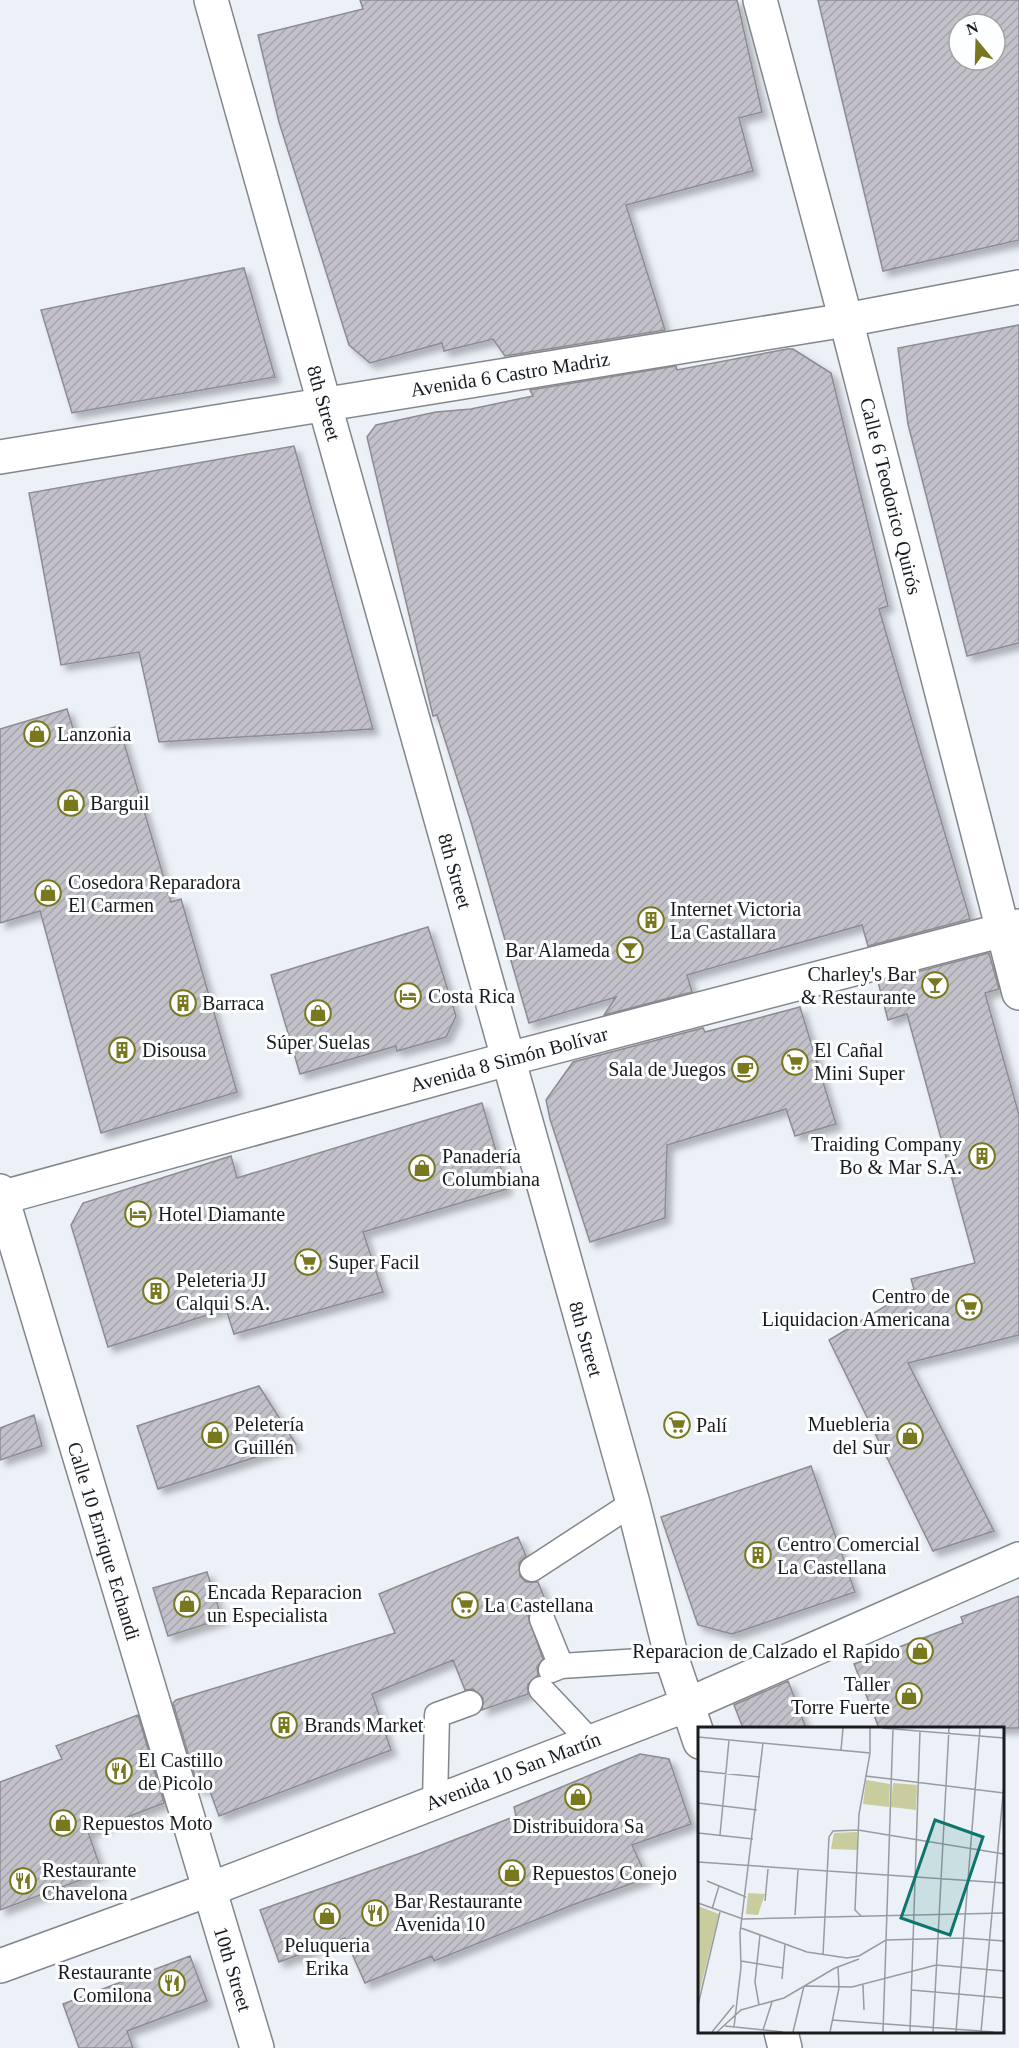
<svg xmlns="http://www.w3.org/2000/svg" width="1019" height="2048" font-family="'Times New Roman',serif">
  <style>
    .building { fill: url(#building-hatch); stroke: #8d8c93; stroke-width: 1.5; fill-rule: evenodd; filter: url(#shadow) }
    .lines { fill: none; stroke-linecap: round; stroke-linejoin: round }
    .lane-casing { stroke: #82878d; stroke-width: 27 }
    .street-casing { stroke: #82878d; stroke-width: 36 }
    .secondary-casing { stroke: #82878d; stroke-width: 36 }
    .lane { stroke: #fff; stroke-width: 24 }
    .street { stroke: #fff; stroke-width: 33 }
    .secondary { stroke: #fff; stroke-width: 33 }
    .labels { text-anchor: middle; stroke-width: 6; stroke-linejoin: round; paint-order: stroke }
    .street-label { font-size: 20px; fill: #191b1d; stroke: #fdfeff }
    .poi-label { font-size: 20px; fill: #191b1d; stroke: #fdfeff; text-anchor: start }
    .inset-road { fill: none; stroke: #989ba0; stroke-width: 1.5 }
    .view { fill: #0f766e; fill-opacity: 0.15; stroke: #0f766e; stroke-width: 3 }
    .inset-edge { fill: none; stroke: #191b1d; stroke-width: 3 }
  </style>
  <defs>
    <pattern id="building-hatch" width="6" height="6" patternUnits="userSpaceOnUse" patternTransform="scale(1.5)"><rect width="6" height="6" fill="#c2c1c9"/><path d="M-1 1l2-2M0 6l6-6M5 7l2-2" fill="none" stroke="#a6a5ac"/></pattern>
    <filter id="shadow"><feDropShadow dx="5.5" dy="5.5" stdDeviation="3" flood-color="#0004"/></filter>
  </defs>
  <rect width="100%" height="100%" fill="#ecf1f7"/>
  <!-- building -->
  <path class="building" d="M360 0H737L762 112 739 118 753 171 626 205 665 330 505 356 493 339 444 351 442 343 370 363 349 345 279 122 258 35 363 9Z
    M818 0H1019V240L883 271ZM959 24H995V60H959Z
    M244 268 275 377 72 413 41 310Z
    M1019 325V643L967 656 908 424 898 348Z
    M787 349H793L831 373 888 606 879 609 970 919 868 946 862 925 687 975 692 992 604 1015 616 997 529 1023 471 822 437 715 433 716 367 437 376 425 436 412 471 409 533 396 530 390 676 366 677 370Z
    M294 446 373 729 159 742 139 652 61 665 29 493Z
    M67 709 76 738 119 726 171 902 181 899 237 1092 101 1133 40 911 0 923V729Z
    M428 927 456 1016 446 1037 397 1051 396 1046 300 1074 271 975Z
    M989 953 999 989 985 993 1019 1115V1335L908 1363 994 1531 933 1551 829 1340 914 1289 911 1279 975 1263 907 1014 888 1020 878 982Z
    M800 1007 836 1124 795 1136 786 1109 667 1145 665 1218 590 1242 550 1119 546 1100 573 1062 703 1028 705 1032Z
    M482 1103 507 1189 363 1232 383 1292 234 1334 226 1309 108 1347 71 1225 83 1203 231 1156 237 1178Z
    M259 1386 296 1444 158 1489 137 1426Z
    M34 1415 42 1446 0 1460V1428Z
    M811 1466 855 1592 732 1634 698 1625 661 1517Z
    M518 1537 526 1556 519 1563 520 1576 526 1582H538L548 1607 536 1606 528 1616 543 1659 537 1667 538 1675 528 1684V1694L482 1710 483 1698 473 1689 465 1690 453 1660 372 1694 391 1750 219 1816 208 1786 199 1790 173 1703 176 1700 395 1633 379 1594Z
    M207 1572 222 1619 168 1636 153 1588Z
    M1019 1596V1728H879L854 1664 963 1623 961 1617Z
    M788 1681 806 1728H743L734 1705Z
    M138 1715 164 1803 88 1832 102 1872 0 1910V1782L62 1759 56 1746Z
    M640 1754 669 1759 691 1824 632 1845 647 1878 575 1904 434 1961 432 1956 365 1983 345 1938 279 1962 260 1910 418 1854 516 1816 514 1807Z
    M190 1956 207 2001 127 2031 133 2048H79L63 2004Z"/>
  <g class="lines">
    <!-- lane casing -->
    <g class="lane-casing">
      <path id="lane" d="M532 1569 633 1503
        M542 1619 561 1666
        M551 1670 561 1666 672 1659
        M541 1689 590 1741
        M435 1802 437 1715 470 1703"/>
    </g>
    <!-- street casing -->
    <g class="street-casing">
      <path id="street" d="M211 0 633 1503 672 1659 700 1742
        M760 0 846 320 1019 993
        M0 457 846 320 1019 287
        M781 2032 785 2048"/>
    </g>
    <!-- secondary casing -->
    <g class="secondary-casing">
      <path id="secondary" d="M0 1191 257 2048
        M0 1198 508 1059 1019 926
        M0 1966 208 1890 689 1704 1019 1559"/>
    </g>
    <!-- lane -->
    <use href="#lane" class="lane"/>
    <!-- street -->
    <use href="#street" class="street"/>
    <!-- secondary -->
    <use href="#secondary" class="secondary"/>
  </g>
  <!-- icons -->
  <defs>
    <g id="shop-ring" transform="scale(1.35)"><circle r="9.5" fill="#fdfeff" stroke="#79781e" stroke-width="1.5"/><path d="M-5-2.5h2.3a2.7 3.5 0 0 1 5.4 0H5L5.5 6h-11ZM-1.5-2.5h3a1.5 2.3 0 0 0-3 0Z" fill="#79781e"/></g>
    <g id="building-ring" transform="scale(1.35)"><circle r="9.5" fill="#fdfeff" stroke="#79781e" stroke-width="1.5"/><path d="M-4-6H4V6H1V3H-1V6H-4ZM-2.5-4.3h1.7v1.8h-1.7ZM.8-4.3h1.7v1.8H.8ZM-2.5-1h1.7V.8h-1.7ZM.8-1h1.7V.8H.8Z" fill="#79781e"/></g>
    <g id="bar-ring" transform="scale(1.35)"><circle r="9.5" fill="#fdfeff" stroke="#79781e" stroke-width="1.5"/><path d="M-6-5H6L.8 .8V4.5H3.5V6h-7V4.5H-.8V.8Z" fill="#79781e"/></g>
    <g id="hotel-ring" transform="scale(1.35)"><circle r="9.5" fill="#fdfeff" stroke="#79781e" stroke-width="1.5"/><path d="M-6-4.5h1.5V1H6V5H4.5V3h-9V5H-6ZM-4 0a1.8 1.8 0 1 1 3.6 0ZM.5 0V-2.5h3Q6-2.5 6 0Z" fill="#79781e"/></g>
    <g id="supermarket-ring" transform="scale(1.35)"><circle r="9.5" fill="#fdfeff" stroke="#79781e" stroke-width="1.5"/><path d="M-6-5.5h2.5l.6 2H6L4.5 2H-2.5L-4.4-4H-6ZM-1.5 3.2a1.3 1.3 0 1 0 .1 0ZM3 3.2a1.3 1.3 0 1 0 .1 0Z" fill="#79781e"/></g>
    <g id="cafe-ring" transform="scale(1.35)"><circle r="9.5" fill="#fdfeff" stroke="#79781e" stroke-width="1.5"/><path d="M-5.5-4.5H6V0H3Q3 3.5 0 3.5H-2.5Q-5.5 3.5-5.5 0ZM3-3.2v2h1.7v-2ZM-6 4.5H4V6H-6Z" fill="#79781e"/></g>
    <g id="restaurant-ring" transform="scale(1.35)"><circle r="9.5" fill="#fdfeff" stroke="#79781e" stroke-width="1.5"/><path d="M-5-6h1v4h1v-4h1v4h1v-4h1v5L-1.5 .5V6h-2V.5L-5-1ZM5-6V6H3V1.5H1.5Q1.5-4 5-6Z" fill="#79781e"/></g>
  </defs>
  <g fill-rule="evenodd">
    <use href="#shop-ring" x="37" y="734"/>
    <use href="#shop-ring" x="71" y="803"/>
    <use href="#shop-ring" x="48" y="893"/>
    <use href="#building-ring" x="651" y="920"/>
    <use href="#bar-ring" x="630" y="950"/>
    <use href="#bar-ring" x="935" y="985"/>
    <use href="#hotel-ring" x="408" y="996"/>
    <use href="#building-ring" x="183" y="1003"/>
    <use href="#shop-ring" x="318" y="1013"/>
    <use href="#building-ring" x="122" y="1050"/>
    <use href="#supermarket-ring" x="795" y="1062"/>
    <use href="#cafe-ring" x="745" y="1069"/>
    <use href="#building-ring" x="982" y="1156"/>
    <use href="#shop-ring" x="422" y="1168"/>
    <use href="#hotel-ring" x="138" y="1214"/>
    <use href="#supermarket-ring" x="308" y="1262"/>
    <use href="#building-ring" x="156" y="1291"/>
    <use href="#supermarket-ring" x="969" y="1307"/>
    <use href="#supermarket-ring" x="677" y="1425"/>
    <use href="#shop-ring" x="215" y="1435"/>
    <use href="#shop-ring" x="910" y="1436"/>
    <use href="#building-ring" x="758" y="1555"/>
    <use href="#shop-ring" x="187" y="1604"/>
    <use href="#supermarket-ring" x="465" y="1605"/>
    <use href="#shop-ring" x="920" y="1651"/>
    <use href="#shop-ring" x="909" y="1696"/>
    <use href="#building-ring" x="284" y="1725"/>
    <use href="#restaurant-ring" x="119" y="1771"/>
    <use href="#shop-ring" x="578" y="1797"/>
    <use href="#shop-ring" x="63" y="1823"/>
    <use href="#shop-ring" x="512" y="1873"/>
    <use href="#restaurant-ring" x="23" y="1881"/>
    <use href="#restaurant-ring" x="375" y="1913"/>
    <use href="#shop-ring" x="327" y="1916"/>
    <use href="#restaurant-ring" x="172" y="1983"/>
  </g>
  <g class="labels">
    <!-- street labels -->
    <g class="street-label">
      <text transform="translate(510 374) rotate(-9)" y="7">Avenida 6 Castro Madriz</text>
      <text transform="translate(324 403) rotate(74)" y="7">8th Street</text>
      <text transform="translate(891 496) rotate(76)" y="7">Calle 6 Teodorico Quirós</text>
      <text transform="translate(455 871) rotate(74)" y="7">8th Street</text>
      <text transform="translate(509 1059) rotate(-15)" y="7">Avenida 8 Simón Bolívar</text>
      <text transform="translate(586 1339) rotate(74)" y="7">8th Street</text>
      <text transform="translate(104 1541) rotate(73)" y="7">Calle 10 Enrique Echandi</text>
      <text transform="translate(513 1771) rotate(-21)" y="7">Avenida 10 San Martín</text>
      <text transform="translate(233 1969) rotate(73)" y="7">10th Street</text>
    </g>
    <!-- poi labels -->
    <g class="poi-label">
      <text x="57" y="741">Lanzonia</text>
      <text x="90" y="810">Barguil</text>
      <text x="68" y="889">Cosedora Reparadora<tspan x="68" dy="23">El Carmen</tspan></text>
      <text x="670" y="916">Internet Victoria<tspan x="670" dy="23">La Castallara</tspan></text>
      <text x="610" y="957" text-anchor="end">Bar Alameda</text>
      <text x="916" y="981" text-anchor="end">Charley's Bar<tspan x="916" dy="23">&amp; Restaurante</tspan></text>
      <text x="428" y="1003">Costa Rica</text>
      <text x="202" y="1010">Barraca</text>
      <text x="318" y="1049" text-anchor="middle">Súper Suelas</text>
      <text x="142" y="1057">Disousa</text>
      <text x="814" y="1057">El Cañal<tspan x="814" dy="23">Mini Super</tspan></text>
      <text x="726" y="1076" text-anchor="end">Sala de Juegos</text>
      <text x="962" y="1151" text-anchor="end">Traiding Company<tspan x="962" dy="23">Bo &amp; Mar S.A.</tspan></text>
      <text x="442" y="1163">Panadería<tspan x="442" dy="23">Columbiana</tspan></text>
      <text x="158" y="1221">Hotel Diamante</text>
      <text x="328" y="1269">Super Facil</text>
      <text x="176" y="1287">Peleteria JJ<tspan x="176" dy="23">Calqui S.A.</tspan></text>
      <text x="950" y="1303" text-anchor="end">Centro de<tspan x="950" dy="23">Liquidacion Americana</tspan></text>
      <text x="234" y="1431">Peletería<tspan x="234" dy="23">Guillén</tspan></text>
      <text x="890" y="1431" text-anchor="end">Muebleria<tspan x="890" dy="23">del Sur</tspan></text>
      <text x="696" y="1432">Palí</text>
      <text x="777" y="1551">Centro Comercial<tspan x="777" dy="23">La Castellana</tspan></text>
      <text x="207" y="1599">Encada Reparacion<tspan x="207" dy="23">un Especialista</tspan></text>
      <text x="484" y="1612">La Castellana</text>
      <text x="900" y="1658" text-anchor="end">Reparacion de Calzado el Rapido</text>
      <text x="890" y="1691" text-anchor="end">Taller<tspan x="890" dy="23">Torre Fuerte</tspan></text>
      <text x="304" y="1732">Brands Market</text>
      <text x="138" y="1767">El Castillo<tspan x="138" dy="23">de Picolo</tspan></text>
      <text x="82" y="1830">Repuestos Moto</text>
      <text x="578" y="1833" text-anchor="middle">Distribuidora Sa</text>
      <text x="42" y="1877">Restaurante<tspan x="42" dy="23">Chavelona</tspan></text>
      <text x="532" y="1880">Repuestos Conejo</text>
      <text x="394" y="1908">Bar Restaurante<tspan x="394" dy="23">Avenida 10</tspan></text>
      <text x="327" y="1952" text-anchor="middle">Peluqueria<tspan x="327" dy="23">Erika</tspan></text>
      <text x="152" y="1979" text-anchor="end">Restaurante<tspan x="152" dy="23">Comilona</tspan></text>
    </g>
  </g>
  <!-- overview -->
  <g transform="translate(698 1727)">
    <rect width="306" height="306" fill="#ecf1f7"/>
    <path d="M168 53 192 57 191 80 165 77ZM159 105V123L133 122 136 106Z" fill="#c9cc9d"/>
    <path d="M50 166 67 167 60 188 48 187ZM0 179 21 187 0 271Z" fill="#c9cc9d"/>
    <path d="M195 56 219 58 218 83 193 80Z" fill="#c9cc9d"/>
    <path class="inset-road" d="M184 1 306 11M0 10 172 26 168 49 306 66M143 23 145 1M172 25V1M0 44 62 50M0 76 59 83M0 106 55 112M22 108 31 13M0 135 306 156M9 154 48 170M67 174 70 142M0 176 45 192 306 186M14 182 21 159M97 188 100 143M163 189 157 183 161 87 168 49M43 201 109 225 149 231 161 229 188 213 265 211 306 214M125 228 131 110 135 104 160 103 306 127M43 234 85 241M84 252 87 217M165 258 166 283M106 259 154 260 238 238 306 244M213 263 306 271M0 278 22 185M61 278 57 255 62 208M134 293 296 305M27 299 85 305M36 300 43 240 42 206 65 16M65 303 74 275M14 305 36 278M19 305 43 283 86 271 137 241 161 232M95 305 106 259M132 305 141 261 140 239M185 305 195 1M212 305 222 4M235 305 251 1M258 305 282 1M283 305 306 57"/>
    <path class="view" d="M237 93 285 110 252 208 203 191Z"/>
    <rect width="306" height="306" class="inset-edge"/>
  </g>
  <!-- north arrow -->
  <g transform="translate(977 42) rotate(341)"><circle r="28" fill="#fdfeff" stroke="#a2a3a5" stroke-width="1.5"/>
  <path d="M0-4.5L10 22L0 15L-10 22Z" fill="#79781e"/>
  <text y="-9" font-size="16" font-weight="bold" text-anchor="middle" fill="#191b1d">N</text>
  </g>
</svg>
